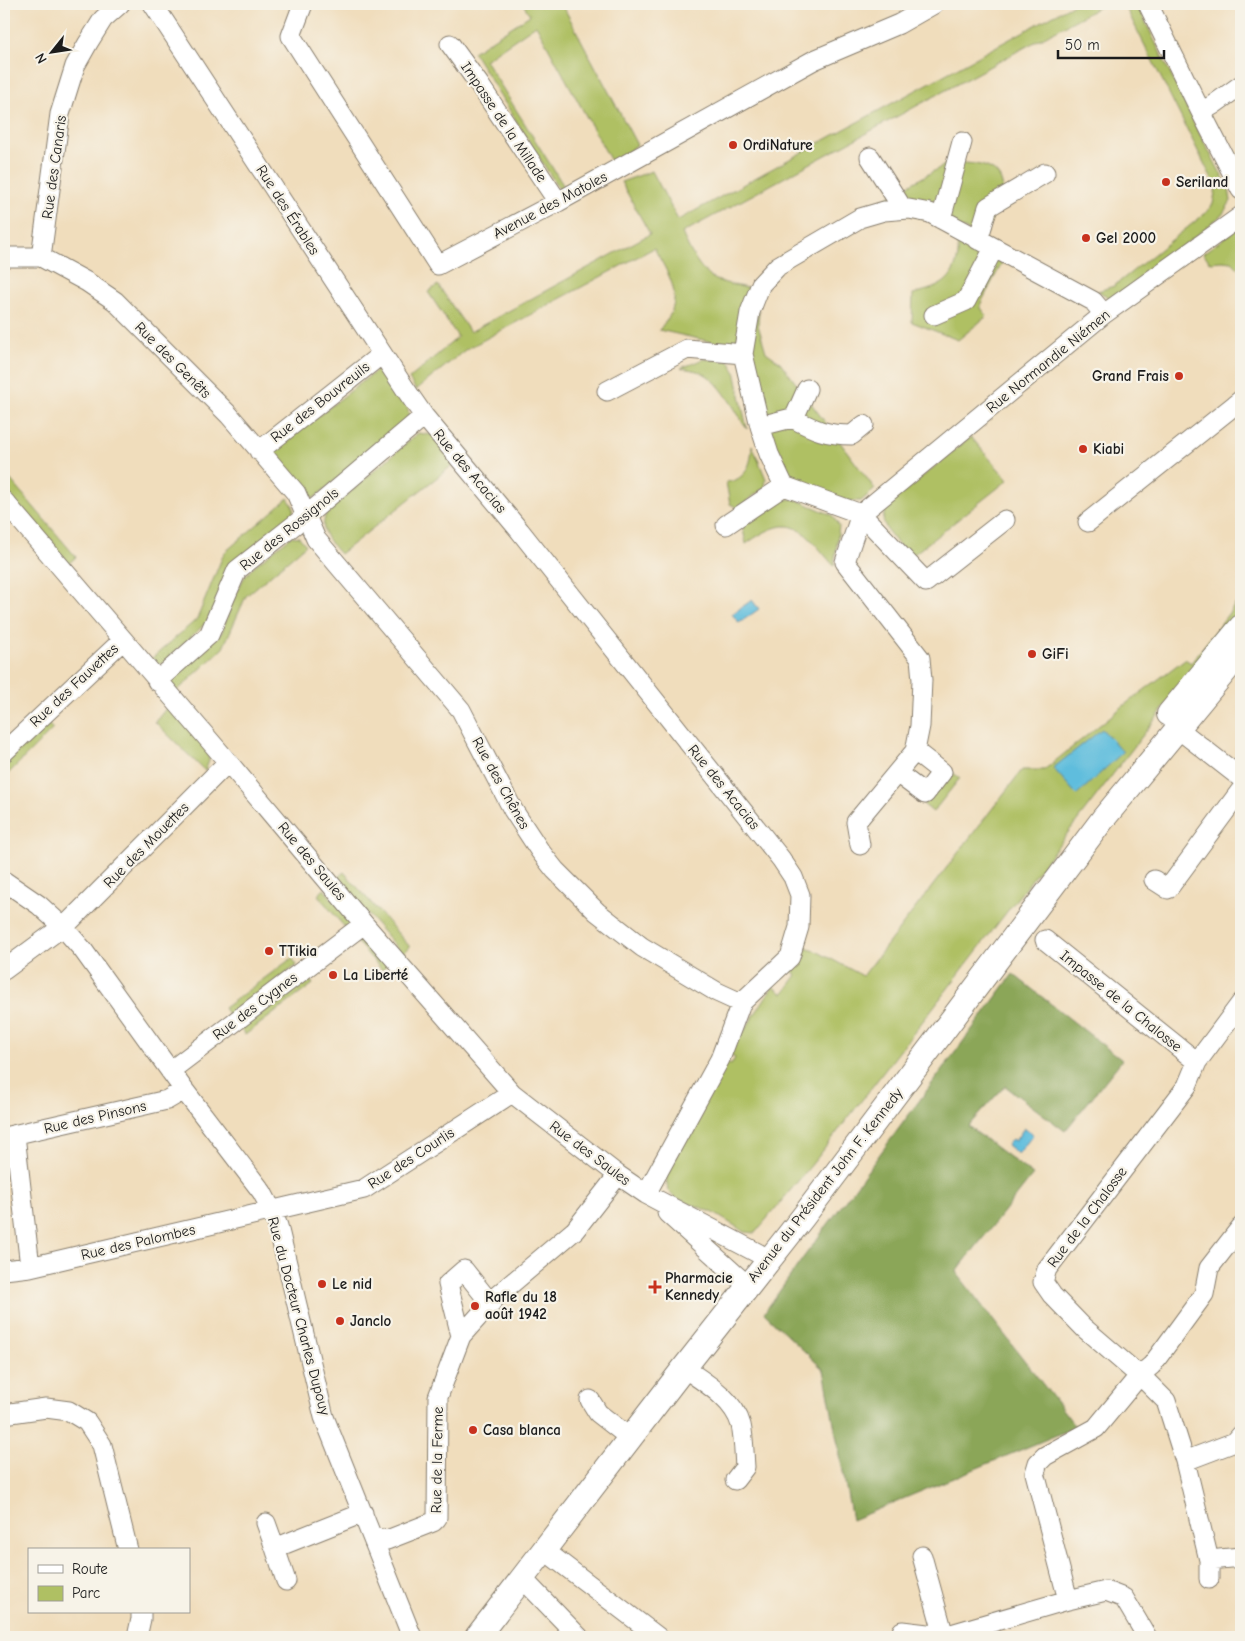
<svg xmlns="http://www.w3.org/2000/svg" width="1245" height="1641" font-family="'Comic Neue',sans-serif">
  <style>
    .green { fill: #afc063; stroke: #666e40 }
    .forest { fill: #8ba659; stroke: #54613a }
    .water { fill: #5fbddd; stroke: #3e6c7c }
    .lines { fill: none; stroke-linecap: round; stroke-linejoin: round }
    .minor-casing { stroke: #867c6c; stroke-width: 21 }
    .major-casing { stroke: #867c6c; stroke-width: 26 }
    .minor { stroke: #fff; stroke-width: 19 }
    .major { stroke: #fff; stroke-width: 24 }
    .poi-dot { fill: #c8321e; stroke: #f7f3e8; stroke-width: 2 }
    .labels { text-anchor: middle; stroke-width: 4.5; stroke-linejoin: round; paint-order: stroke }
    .street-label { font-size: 15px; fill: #1c1c1c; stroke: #f7f3e8 }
    .poi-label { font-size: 15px; font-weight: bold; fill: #1c1c1c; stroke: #f7f3e8; text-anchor: start }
  </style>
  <rect width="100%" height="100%" fill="#f7f3e8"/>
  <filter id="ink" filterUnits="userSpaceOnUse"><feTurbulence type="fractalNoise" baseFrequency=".02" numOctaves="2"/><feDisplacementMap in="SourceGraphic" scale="10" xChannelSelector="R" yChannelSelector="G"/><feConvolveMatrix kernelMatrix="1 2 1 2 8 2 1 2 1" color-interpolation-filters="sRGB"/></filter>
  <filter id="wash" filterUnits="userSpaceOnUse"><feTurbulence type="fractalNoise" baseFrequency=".0096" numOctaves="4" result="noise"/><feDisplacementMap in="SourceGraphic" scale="20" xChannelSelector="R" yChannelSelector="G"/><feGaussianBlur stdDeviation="1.12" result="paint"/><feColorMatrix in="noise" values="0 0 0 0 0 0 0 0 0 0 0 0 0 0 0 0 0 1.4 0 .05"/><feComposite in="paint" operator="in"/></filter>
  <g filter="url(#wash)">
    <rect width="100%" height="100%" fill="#f0ddbc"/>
    <!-- green -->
    <path class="green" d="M523 4H562L637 145 612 163 536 25 485 60 565 188 562 190 559 189 473 52 530 15Z
      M1074 4H1105L682 233C689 249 700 272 716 280 727 284 739 286 751 289L737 339 730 346 659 330C664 324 670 317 672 310 680 288 664 267 654 248L465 350 416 390 409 379 458 337 428 292 438 285 470 332 650 234 621 182 652 171 678 220Z
      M1124 4H1137L1194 123 1229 189 1231 201 1222 215 1115 301 1098 291 1114 286 1119 282 1207 212 1213 204 1216 187Z
      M950 162C968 164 997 161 1002 184 1004 195 999 194 1007 207L993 215 986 235 873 205Z
      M1241 226V271L1232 262 1222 261 1210 262 1203 253Z
      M945 233 1002 263 981 303V308L987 316 958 340 912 322 913 294C935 288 951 285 957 260 958 256 959 249 957 245 955 241 948 236 945 233Z
      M759 310 758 325 766 352 780 362 875 489 861 501H847L800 482 784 467 773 442 752 361 753 328Z
      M704 359 729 361 735 371 747 429C736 412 719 378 700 372 694 370 687 369 681 368Z
      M380 368 407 405 409 415 405 423 314 498 307 495 271 453Z
      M418 433 432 435 454 464 340 554C328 540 319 533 326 513Z
      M971 437 1008 480 909 558 887 530 883 520 886 506Z
      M752 445 766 479 765 487 738 508 730 504 726 482C746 481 752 463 752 445Z
      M4 472 76 557 68 564 4 489Z
      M288 498 294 508 292 517 233 563 208 621 163 663 157 664 150 660 197 619 224 553Z
      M777 499H795L832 515 839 526 834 566C801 528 793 510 746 544L742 524Z
      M292 536 299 537 306 545 246 596 223 648 177 691 171 683 173 677 222 632 234 596 244 578 254 566Z
      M1241 597V608L818 1157 755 1233 745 1232 712 1212 675 1198 668 1191 666 1176 724 1061 731 1065 735 1058 729 1054 773 986 783 994 797 975 787 967 803 947 818 952 863 976 1022 770H1044L1127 703 1185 659 1191 663Z
      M168 706 208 750 209 761 205 771 155 722Z
      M46 722 53 729 4 778V763Z
      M950 771 960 778 933 812 923 804Z
      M344 872 410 947 402 954 337 878Z
      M324 889 349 918 350 924 346 929 318 895Z
      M360 938 367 940 388 964 382 970 356 941Z
      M292 958 297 965 230 1017 224 1008Z
      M308 977 313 984 245 1035 241 1029Z"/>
    <!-- forest -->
    <path class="forest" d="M1013 974 1122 1060 1065 1131 1005 1086 968 1126 1033 1175 956 1272 1076 1427 852 1520 824 1370 764 1313 803 1258Z"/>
    <!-- water -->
    <path class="water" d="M752 600 759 609 739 623 732 614Z
      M1102 729 1123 752 1077 795 1053 768Z
      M1024 1128 1033 1135 1018 1154 1007 1145 1012 1139 1015 1141Z"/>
  </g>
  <g filter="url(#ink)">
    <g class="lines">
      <!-- minor casing -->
      <g class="minor-casing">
        <path id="minor" d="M153 4 406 390 424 416 520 531 781 859 793 877 800 895 799 927 790 957 741 1003 720 1059 646 1194
          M303 4 291 36 438 265 558 202 814 60 899 24 934 4
          M1148 4 1201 112 1241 190
          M450 44 479 84 558 202
          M1201 112 1213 105 1241 85
          M870 157 903 209
          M941 219 962 142
          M978 240 988 207 1045 173
          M4 257H41L87 282 115 301 229 415 296 493 316 539 461 710 513 810 540 851 555 870 597 912 642 947 717 992 741 1003
          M41 257 60 114 75 66 88 43 103 19 120 4
          M934 315 966 301 994 248
          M607 391 687 349 743 354
          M792 418C815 430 826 435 852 435L864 425
          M760 426 792 418 795 416 807 389
          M259 451 382 354
          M4 501 228 762 364 924 512 1093 618 1175 646 1194 769 1259
          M861 514 1104 314 1241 216
          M1005 520 926 582 861 514 784 486 769 454 760 426 743 354 750 312 761 284 778 266 860 218 884 211 909 209 930 213 941 219 1093 301 1104 314
          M1088 522 1241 400
          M726 525 784 486
          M157 681 209 635 237 570 307 515 424 416
          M1177 728 1241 778
          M4 752 123 640
          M897 773 925 794 942 772 915 751
          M860 845 856 822 915 751 920 726 922 680 920 658 845 562 861 514
          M1154 880 1168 889 1241 790
          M4 881 39 905 63 927 83 950 184 1090 262 1192 272 1211 278 1226 324 1417 412 1637
          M1045 940 1197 1062
          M4 970 69 922 228 762
          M170 1071 364 924
          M15 1135 30 1267
          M4 1137 167 1100 184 1090
          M667 1213 748 1286
          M4 1270 30 1267 364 1189 512 1093
          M461 1336 448 1284 464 1270 491 1304
          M684 1368C704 1382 734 1399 741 1425 744 1438 744 1454 745 1467L735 1480
          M590 1400 598 1413 630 1438
          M4 1414 46 1408 69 1411 87 1422 102 1445 128 1550
          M1185 1461 1235 1442 1241 1435
          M266 1523 275 1548
          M372 1537 387 1540 433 1522 437 1518 438 1397 461 1336 498 1295 575 1230 618 1175
          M544 1550 658 1637
          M922 1556 944 1636
          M1209 1560 1185 1461 1166 1401 1148 1383 1084 1328 1052 1295 1043 1282 1047 1269 1187 1086 1197 1062 1241 1003
          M522 1578 579 1637
          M1209 1579V1560L1241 1557
          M286 1581 275 1548 363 1513
          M902 1631 944 1636 1068 1600
          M137 1637 141 1619V1612
          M1147 1637 1124 1598 1106 1591 1068 1600 1035 1473 1038 1463 1045 1456 1096 1428 1139 1376 1152 1365 1204 1294 1209 1268 1241 1227"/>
      </g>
      <!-- major casing -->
      <g class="major-casing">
        <path id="major" d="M1169 714 1241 627
          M477 1637 684 1368 803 1217 1103 819 1241 652"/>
      </g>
      <!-- minor -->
      <use href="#minor" class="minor"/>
      <!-- major -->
      <use href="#major" class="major"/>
    </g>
  </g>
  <!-- markers -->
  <g class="poi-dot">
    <circle cx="733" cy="145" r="5"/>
    <circle cx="1166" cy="182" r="5"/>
    <circle cx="1086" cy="238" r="5"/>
    <circle cx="1179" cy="376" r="5"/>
    <circle cx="1083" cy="449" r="5"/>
    <circle cx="1032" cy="654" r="5"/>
    <circle cx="269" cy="951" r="5"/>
    <circle cx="333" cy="975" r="5"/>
    <circle cx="322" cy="1284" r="5"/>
    <path d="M652.5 1279.5h5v5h5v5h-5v5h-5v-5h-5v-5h5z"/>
    <circle cx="475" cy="1306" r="5"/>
    <circle cx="340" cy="1321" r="5"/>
    <circle cx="473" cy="1430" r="5"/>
  </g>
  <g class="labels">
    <!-- street labels -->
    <g class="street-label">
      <text transform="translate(504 122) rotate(56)" y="5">Impasse de la Millade</text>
      <text transform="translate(54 167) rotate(-82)" y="5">Rue des Canaris</text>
      <text transform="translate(550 205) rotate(-28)" y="5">Avenue des Matoles</text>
      <text transform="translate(288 210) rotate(57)" y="5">Rue des Érables</text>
      <text transform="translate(173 360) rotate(45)" y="5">Rue des Genêts</text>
      <text transform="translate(1048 361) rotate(-39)" y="5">Rue Normandie Niémen</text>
      <text transform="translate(320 402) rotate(-38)" y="5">Rue des Bouvreuils</text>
      <text transform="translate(470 471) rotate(50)" y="5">Rue des Acacias</text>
      <text transform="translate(289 529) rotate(-39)" y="5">Rue des Rossignols</text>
      <text transform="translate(74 685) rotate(-43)" y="5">Rue des Fauvettes</text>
      <text transform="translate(501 783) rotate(61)" y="5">Rue des Chênes</text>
      <text transform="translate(724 787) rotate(51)" y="5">Rue des Acacias</text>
      <text transform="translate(146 845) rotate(-45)" y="5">Rue des Mouettes</text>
      <text transform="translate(312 861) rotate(50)" y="5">Rue des Saules</text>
      <text transform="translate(1121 1001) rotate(39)" y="5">Impasse de la Chalosse</text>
      <text transform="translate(255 1006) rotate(-37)" y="5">Rue des Cygnes</text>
      <text transform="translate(95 1117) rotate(-13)" y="5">Rue des Pinsons</text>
      <text transform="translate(590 1153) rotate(37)" y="5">Rue des Saules</text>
      <text transform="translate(411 1158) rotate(-33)" y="5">Rue des Courlis</text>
      <text transform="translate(825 1185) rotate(-52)" y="5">Avenue du Président John F. Kennedy</text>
      <text transform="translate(1087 1217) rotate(-53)" y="5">Rue de la Chalosse</text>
      <text transform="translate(138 1242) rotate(-13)" y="5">Rue des Palombes</text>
      <text transform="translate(299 1316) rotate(75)" y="5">Rue du Docteur Charles Dupouy</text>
      <text transform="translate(437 1460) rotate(-89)" y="5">Rue de la Ferme</text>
    </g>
    <!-- poi labels -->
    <g class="poi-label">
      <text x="743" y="150">OrdiNature</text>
      <text x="1176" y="187">Seriland</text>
      <text x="1096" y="243">Gel 2000</text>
      <text x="1169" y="381" text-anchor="end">Grand Frais</text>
      <text x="1093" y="454">Kiabi</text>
      <text x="1042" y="659">GiFi</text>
      <text x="279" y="956">TTikia</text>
      <text x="343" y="980">La Liberté</text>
      <text x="665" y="1283">Pharmacie<tspan x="665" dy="17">Kennedy</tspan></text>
      <text x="332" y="1289">Le nid</text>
      <text x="485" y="1302">Rafle du 18<tspan x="485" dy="17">août 1942</tspan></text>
      <text x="350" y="1326">Janclo</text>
      <text x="483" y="1435">Casa blanca</text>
    </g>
  </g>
  <!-- margin -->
  <rect width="1245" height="1641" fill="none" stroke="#f7f3e8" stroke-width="20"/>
  <!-- legend -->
  <rect x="28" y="1548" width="162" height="65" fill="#f7f3e8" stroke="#9f9d96"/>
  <rect x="38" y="1565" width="25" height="8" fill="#ffffff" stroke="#9f9d96"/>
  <text x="72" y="1574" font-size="15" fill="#1c1c1c">Route</text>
  <rect x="38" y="1586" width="25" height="15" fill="#afc063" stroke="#9f9d96"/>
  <text x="72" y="1598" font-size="15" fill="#1c1c1c">Parc</text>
  <!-- north arrow -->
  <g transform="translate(52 52) rotate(240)" stroke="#f7f3e8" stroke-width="4" paint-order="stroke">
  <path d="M0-4L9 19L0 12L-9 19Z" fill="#1c1c1c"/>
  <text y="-8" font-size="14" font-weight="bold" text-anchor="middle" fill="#1c1c1c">N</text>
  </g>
  <!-- scale -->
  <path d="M1058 50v8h106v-8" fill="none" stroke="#1c1c1c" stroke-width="2.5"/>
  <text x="1065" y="50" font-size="15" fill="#1c1c1c" stroke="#f7f3e8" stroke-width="4" paint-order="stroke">50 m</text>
</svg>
